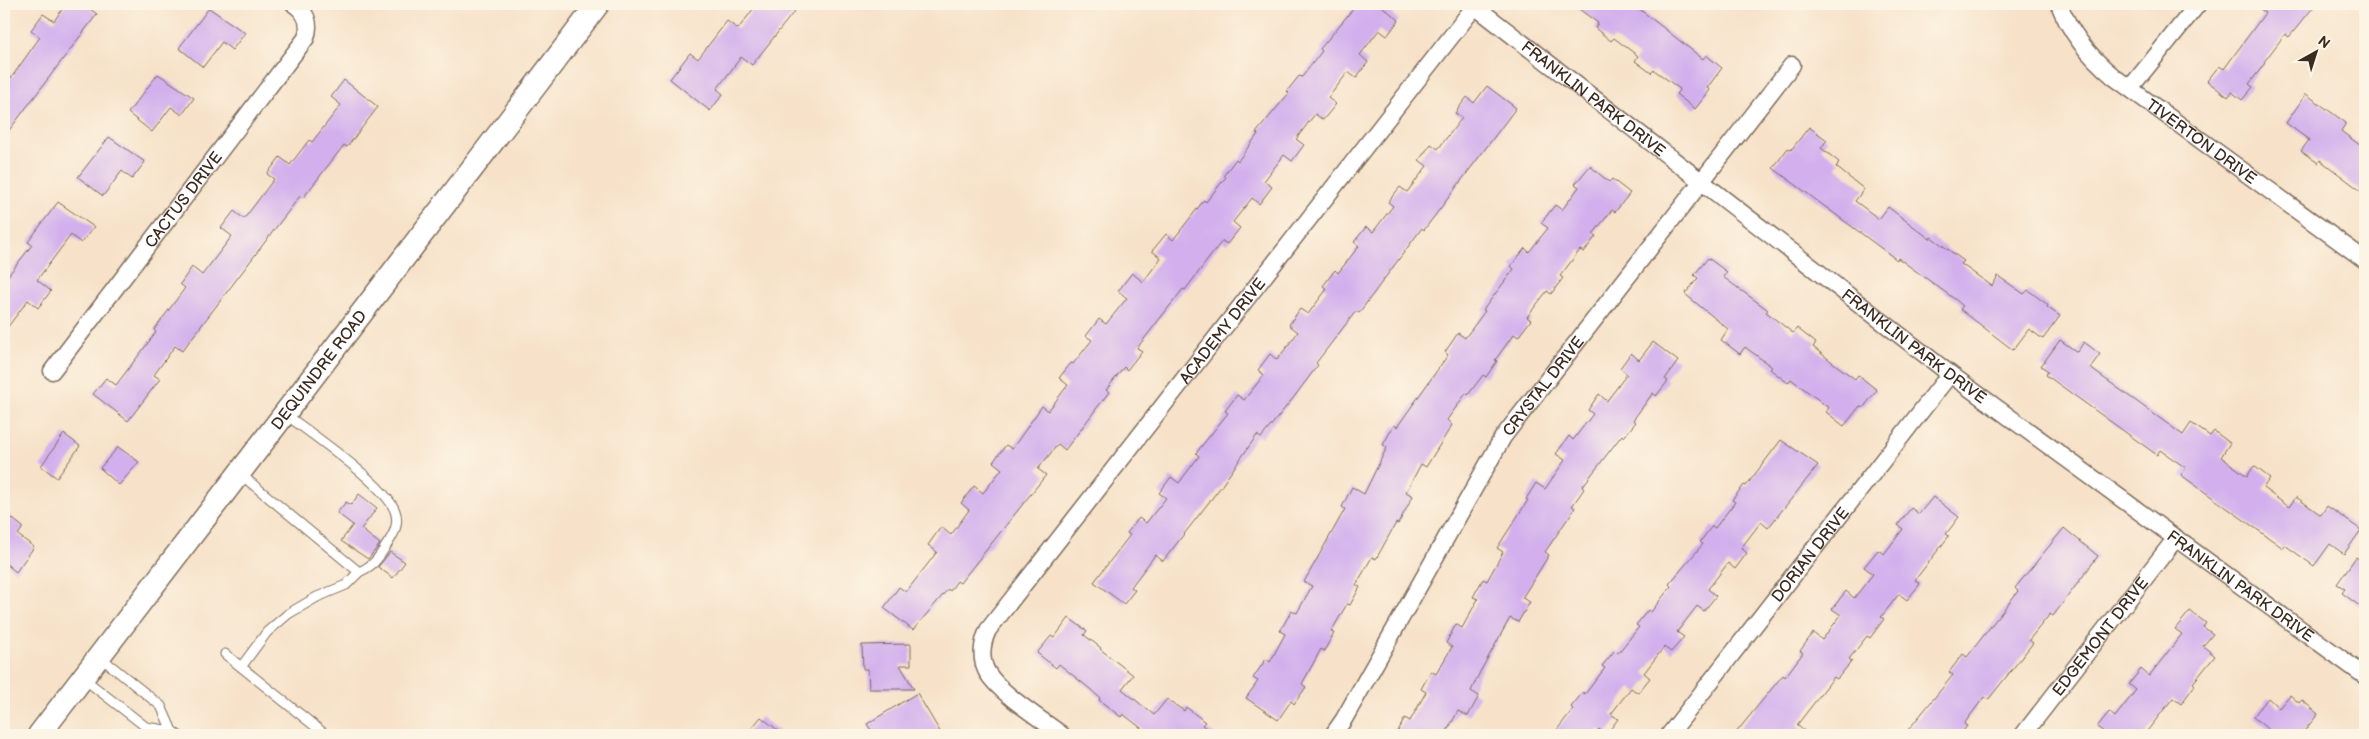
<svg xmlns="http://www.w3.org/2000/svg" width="2369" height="739" font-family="'Balsamiq Sans',sans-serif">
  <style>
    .building { fill: #d3b0ed }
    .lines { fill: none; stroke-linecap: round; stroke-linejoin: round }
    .lane-casing { stroke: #7d6a5a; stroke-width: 11 }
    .street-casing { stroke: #7d6a5a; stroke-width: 19 }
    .secondary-casing { stroke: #7d6a5a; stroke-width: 25 }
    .lane { stroke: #fff; stroke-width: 9 }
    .street { stroke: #fff; stroke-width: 16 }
    .secondary { stroke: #fff; stroke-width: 22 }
    .labels { text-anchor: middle; stroke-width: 4; stroke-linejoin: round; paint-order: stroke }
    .street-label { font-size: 16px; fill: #3b2a1e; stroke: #fcf5e5 }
  </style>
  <rect width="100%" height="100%" fill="#fcf5e5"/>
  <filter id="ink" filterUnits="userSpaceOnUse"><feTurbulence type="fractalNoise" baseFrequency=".02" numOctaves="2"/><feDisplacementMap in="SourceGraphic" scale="10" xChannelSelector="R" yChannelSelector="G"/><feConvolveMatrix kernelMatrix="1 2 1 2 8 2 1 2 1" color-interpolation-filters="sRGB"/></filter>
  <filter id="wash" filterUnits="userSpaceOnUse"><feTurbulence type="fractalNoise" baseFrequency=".0096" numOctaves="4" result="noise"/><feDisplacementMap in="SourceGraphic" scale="20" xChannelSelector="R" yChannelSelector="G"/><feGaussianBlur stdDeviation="1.12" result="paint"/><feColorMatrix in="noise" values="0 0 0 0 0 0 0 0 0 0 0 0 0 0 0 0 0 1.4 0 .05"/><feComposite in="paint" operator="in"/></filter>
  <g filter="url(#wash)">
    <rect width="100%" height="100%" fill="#f7e2c9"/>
    <g id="blocks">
      <!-- building -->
      <path class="building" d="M66 4H83L97 14 4 137V73L11 78 40 37 31 30 43 14 54 21Z
        M757 4H800L752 65 741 57 717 89 723 94 710 111 670 79 690 53 698 59 727 21 738 29Z
        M1357 4H1379L1399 20 1387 36 1379 30 1360 55 1368 62 1356 78 1348 72 1328 98 1336 104 1323 120 1315 114 1296 139 1304 145 1292 161 1284 155 1264 181 1272 187 1259 204 1252 198 1233 222 1240 228 1227 244 1222 241 1185 290 1183 289 1137 348 1142 351 1127 370 1124 367 1106 390 1109 392 1065 450 1058 444 1038 469 1046 475 960 583 957 581 950 591 948 589 913 630 884 608 899 587 906 592 937 552 928 545 941 527 951 535 969 510 961 503 974 486 983 493 1002 469 993 462 1006 445 1012 449 1042 406 1048 411 1068 385 1059 378 1071 363 1073 364 1092 340 1086 336 1099 319 1106 324 1127 298 1118 291 1132 273 1143 282 1161 258 1152 251 1166 234 1173 240 1204 200 1206 202 1226 177 1224 175 1236 159 1238 161 1258 134 1256 133 1289 93 1287 91 1299 76 1302 77 1322 51 1320 49Z
        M1572 4H1633L1703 59 1706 55 1722 68 1707 88 1710 90 1695 109 1676 94 1680 89 1654 70 1651 73 1635 61 1638 56 1614 38 1611 41 1595 28 1598 23Z
        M2254 4H2316L2289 37 2285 34 2264 62 2265 63 2249 84 2253 87 2242 100 2232 92 2228 97 2207 81 2219 66 2224 69 2265 13Z
        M209 8 245 33 232 50 222 42 203 67 179 48Z
        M158 74 194 98 182 115 171 107 152 132 128 113Z
        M344 80 378 107 347 147 344 145 303 198 300 196 182 351 175 346 154 375 160 379 128 421 93 394 106 378 116 385 145 347 156 332 154 330 185 288 180 284 192 267 202 275 232 236 221 228 234 211 244 219 274 179 267 174 280 157 290 165 309 140 312 142 341 105 331 97Z
        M1487 86 1516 108 1424 230 1422 228 1359 313 1356 311 1316 363 1318 365 1294 397 1261 438 1257 435 1220 488 1163 561 1155 555 1131 587 1135 590 1124 604 1094 582 1130 535 1127 533 1139 518 1146 523 1166 498 1159 493 1171 477 1179 483 1199 456 1196 453 1228 413 1225 411 1237 395 1244 400 1264 375 1258 370 1270 354 1277 360 1298 332 1289 325 1300 309 1308 314 1327 289 1323 286 1335 270 1338 273 1359 246 1354 242 1366 227 1373 232 1393 206 1388 202 1400 187 1407 192 1427 166 1419 160 1431 144 1438 149 1462 118 1455 113 1467 97 1474 103Z
        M2306 94 2346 123 2341 131 2365 149V194L2320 160 2318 163 2301 151 2309 140 2286 123Z
        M1809 127 1827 140 1821 148 1839 162 1836 167 1864 189 1855 201 1879 219 1888 207 1930 239 1931 237 1964 261 1961 264 1992 286 1998 276 2024 294 2028 290 2048 305 2047 307 2060 316 2043 339 2029 329 2013 350 1960 309 1963 306 1956 300 1898 258 1897 260 1773 168 1788 148 1791 150Z
        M109 137 145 162 132 179 122 171 103 196 78 177Z
        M1590 166 1609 182 1612 179 1630 193 1615 212 1612 210 1593 234 1596 236 1584 252 1580 250 1560 276 1563 278 1551 294 1547 291 1527 317 1531 320 1518 337 1514 334 1495 360 1497 361 1486 377 1483 375 1468 395 1466 393 1447 420 1452 425 1426 467 1421 464 1406 492 1413 496 1398 524 1396 523 1376 559 1372 557 1356 585 1360 587 1350 605 1347 604 1331 632 1334 633 1324 651 1321 649 1302 684 1306 687 1294 704 1291 701 1278 720 1246 698 1258 681 1253 678 1266 659 1270 662 1285 634 1280 631 1292 610 1297 613 1312 586 1304 582 1345 509 1342 507 1352 487 1364 494 1387 447 1383 445 1394 425 1397 427 1448 355 1445 352 1458 333 1465 338 1485 311 1483 310 1514 269 1511 266 1525 248 1529 252 1548 228 1541 223 1555 205 1562 210 1579 187 1575 184Z
        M58 202 94 227 81 243 71 235 37 280 51 291 38 308 28 300 4 332V281L32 245 28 242Z
        M1708 258 1727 272 1723 277 1768 310 1766 312 1793 333 1797 328 1816 343 1813 347 1836 365 1855 379 1858 375 1877 390 1863 408 1860 406 1844 426 1826 412 1829 408 1791 379 1788 383 1770 369 1772 367 1745 347 1740 354 1721 340 1728 329 1685 294 1698 278 1694 275Z
        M2060 340 2077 352 2084 342 2100 354 2090 368 2183 435 2191 423 2210 436 2214 431 2230 443 2221 457 2247 476 2254 466 2270 478 2263 488 2289 507 2296 497 2321 515 2327 506 2361 530 2344 554 2330 544 2314 566 2285 545 2283 548 2181 475 2186 468 2160 450 2157 455 2046 375 2048 371 2041 366Z
        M1653 342 1678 361 1665 379 1668 381 1656 396 1653 393 1633 420 1636 422 1624 437 1622 435 1582 487 1584 489 1572 506 1575 508 1545 552 1549 555 1522 598 1530 602 1518 622 1510 618 1480 672 1471 691 1479 696 1468 716 1458 711 1445 735H1396L1405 718 1410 721 1426 692 1421 689 1431 671 1436 674 1452 647 1446 643 1456 624 1462 628 1478 599 1473 597 1483 579 1487 581 1503 552 1497 548 1528 500 1526 499 1536 483 1545 489 1565 460 1556 454 1569 436 1573 440 1593 414 1588 410 1599 394 1607 401 1627 374 1620 368 1631 353 1639 360Z
        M64 434 80 446 57 478 41 466Z
        M1781 440 1818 465 1796 493 1768 528 1761 522 1741 548 1747 553 1735 569 1728 563 1708 589 1716 596 1704 611 1697 606 1677 632 1684 637 1671 652 1664 647 1644 673 1650 678 1638 693 1631 688 1611 714 1618 719 1606 735 1599 729 1594 735H1553L1573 709 1571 707 1583 692 1585 694 1605 668 1602 666 1615 650 1618 653 1639 627 1636 625 1648 610 1651 612 1671 586 1669 584 1703 544 1700 542 1712 526 1715 528 1735 502 1732 500 1744 485 1746 486Z
        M118 447 139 462 119 485 100 468Z
        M359 494 377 508 361 529 380 544 368 559 341 541 353 525 337 513 346 502 351 505Z
        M1933 497 1959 517 1946 534 1949 536 1915 580 1920 584 1907 600 1899 594 1881 617 1884 619 1870 638 1867 636 1849 659 1852 661 1837 679 1834 677 1797 725 1809 735H1734L1783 675 1785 677 1803 653 1800 651 1813 633 1822 640 1841 615 1832 609 1846 591 1854 598 1873 574 1864 567 1878 550 1884 554 1903 529 1898 525 1911 508 1919 514Z
        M4 512 23 527 18 535 34 547 16 572 4 562Z
        M2064 528 2098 556 2053 616 2050 614 2029 640 2033 643 1988 700 1984 697 1964 724 1967 726 1960 735H1904L1953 675 1949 672 1963 654 1967 657 2018 591 2015 588Z
        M390 552 405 562 393 578 378 567Z
        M2356 557 2365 564V610L2342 593 2345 589 2337 584Z
        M2190 611 2206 623 2203 627 2213 634 2203 646 2215 656 2193 683 2195 685 2181 704 2173 698 2144 735H2108L2097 727 2109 712 2115 717 2136 690 2129 684 2141 669 2149 676 2182 634 2175 629Z
        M1069 618 1087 631 1084 635 1101 648 1100 649 1133 675 1122 689 1154 715 1167 699 1184 711 1186 707 1205 722 1202 725 1215 735H1150L1123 714 1121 717 1099 700 1100 698 1090 689 1059 664 1056 668 1037 653 1051 636 1054 638Z
        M911 644V665H900L914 689H869L868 669H863L862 645Z
        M917 693 942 735H874L867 724Z
        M2290 695 2299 703 2302 700 2318 714 2301 735H2275L2253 717 2268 698 2279 708Z
        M761 717 784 735H746Z"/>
    </g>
  </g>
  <g filter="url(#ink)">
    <use href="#blocks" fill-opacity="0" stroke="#7d6a5a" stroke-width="1"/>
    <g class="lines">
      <!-- lane casing -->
      <g class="lane-casing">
        <path id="lane" d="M239 473 359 572C374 565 377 560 386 546 393 536 400 524 395 511 385 484 309 432 285 414
          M225 654 326 735
          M100 657 161 706 172 731 178 735
          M241 667 267 632 288 614 317 597 346 585 359 572
          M83 678 146 727 172 731"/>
      </g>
      <!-- street casing -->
      <g class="street-casing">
        <g id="street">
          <path id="s1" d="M1472 4 1950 374 2365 676"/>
          <path id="s2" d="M2059 4C2070 33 2090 57 2114 77L2365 260"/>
          <path d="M2130 88 2198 4"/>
          <path id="s3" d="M52 371 306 38C311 23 306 12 294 4"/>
          <path id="s4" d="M1062 735C1041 719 999 693 987 672 980 659 982 643 988 630L1475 6"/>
          <path id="s5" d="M1333 735 1344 719 1503 437 1792 65"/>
          <path id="s6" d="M1669 735 1950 374"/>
          <path id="s7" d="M2023 735 2176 538"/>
        </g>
      </g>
      <!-- secondary casing -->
      <g class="secondary-casing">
        <g id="secondary">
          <path id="s8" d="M39 735 598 4"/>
        </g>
      </g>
      <!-- lane -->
      <use href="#lane" class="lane"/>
      <!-- street -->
      <use href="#street" class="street"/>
      <!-- secondary -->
      <use href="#secondary" class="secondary"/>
    </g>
  </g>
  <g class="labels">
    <!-- street labels -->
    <g class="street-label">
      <text dy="6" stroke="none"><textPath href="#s1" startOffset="154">FRANKLIN PARK DRIVE</textPath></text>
      <text dy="6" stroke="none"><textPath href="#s2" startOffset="201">TIVERTON DRIVE</textPath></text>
      <text dy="6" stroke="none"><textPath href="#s3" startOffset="216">CACTUS DRIVE</textPath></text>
      <text dy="6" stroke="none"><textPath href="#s4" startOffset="522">ACADEMY DRIVE</textPath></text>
      <text dy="6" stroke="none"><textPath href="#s1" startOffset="559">FRANKLIN PARK DRIVE</textPath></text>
      <text dy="6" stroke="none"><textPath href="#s8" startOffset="460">DEQUINDRE ROAD</textPath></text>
      <text dy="6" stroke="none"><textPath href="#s5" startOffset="408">CRYSTAL DRIVE</textPath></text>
      <text dy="6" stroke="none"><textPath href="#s6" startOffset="229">DORIAN DRIVE</textPath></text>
      <text dy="6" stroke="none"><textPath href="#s1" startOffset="964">FRANKLIN PARK DRIVE</textPath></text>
      <text dy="6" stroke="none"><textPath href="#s7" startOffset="125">EDGEMONT DRIVE</textPath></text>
    </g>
  </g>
  <!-- margin -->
  <rect width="2369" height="739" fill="none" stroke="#fcf5e5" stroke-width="20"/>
  <!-- north arrow -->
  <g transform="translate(2316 52) rotate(39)" stroke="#fcf5e5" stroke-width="4" paint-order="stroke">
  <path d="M0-4L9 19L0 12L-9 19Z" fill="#3b2a1e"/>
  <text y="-8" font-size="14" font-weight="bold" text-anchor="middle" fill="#3b2a1e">N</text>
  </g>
</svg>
